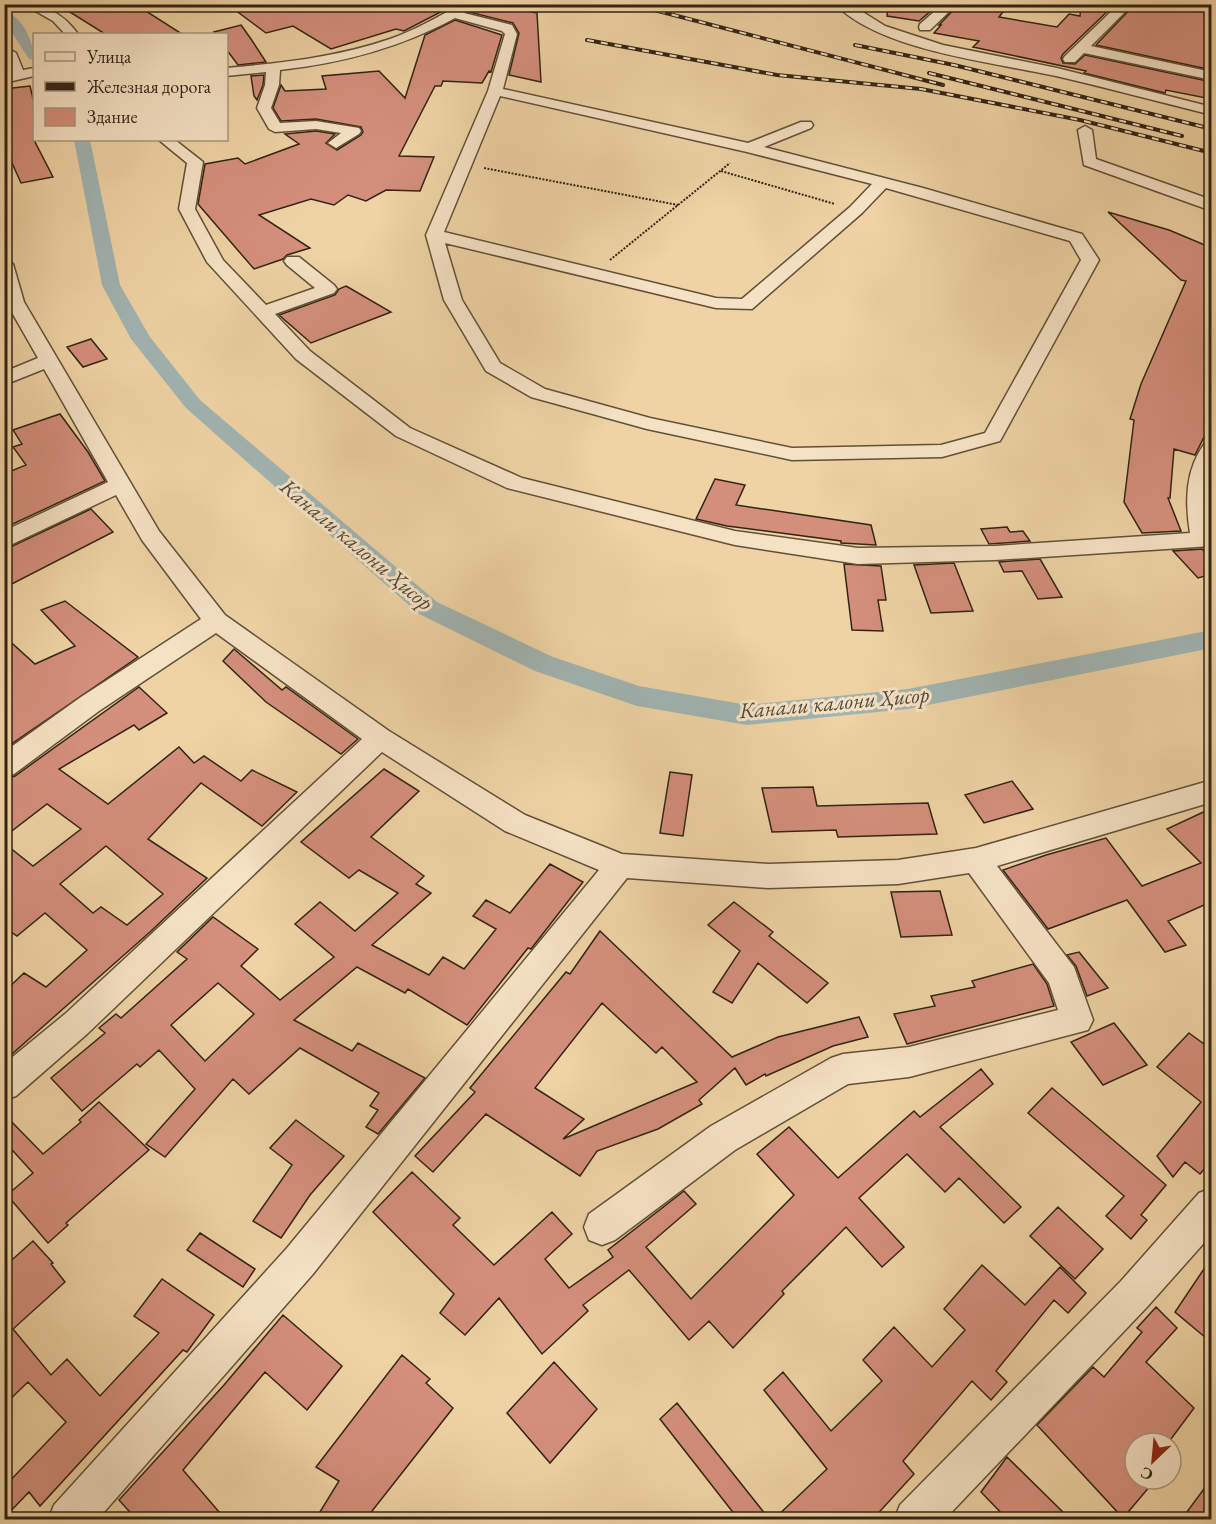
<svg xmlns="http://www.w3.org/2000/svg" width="1216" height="1524" font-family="'EB Garamond',serif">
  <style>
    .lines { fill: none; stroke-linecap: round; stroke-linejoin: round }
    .canal { fill: #a0b4b2; fill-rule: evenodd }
    .building { fill: #d48f7c; stroke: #322415; stroke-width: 1.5; fill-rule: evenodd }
    .minor-casing { stroke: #615039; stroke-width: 3 }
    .path { stroke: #322415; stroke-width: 2; stroke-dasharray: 2 1.5; stroke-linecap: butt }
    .minor { fill: #f5e2c4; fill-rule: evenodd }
    .rail-casing { stroke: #322415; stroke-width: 4 }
    .rail { stroke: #f5e2c4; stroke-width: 2; stroke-dasharray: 7; stroke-linecap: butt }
    .labels { text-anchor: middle; stroke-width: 6; stroke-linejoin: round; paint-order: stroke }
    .water-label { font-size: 22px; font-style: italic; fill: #4e483c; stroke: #f5e2c4 }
  </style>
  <rect width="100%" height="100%" fill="#efd3a4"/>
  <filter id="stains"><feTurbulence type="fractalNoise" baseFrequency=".00333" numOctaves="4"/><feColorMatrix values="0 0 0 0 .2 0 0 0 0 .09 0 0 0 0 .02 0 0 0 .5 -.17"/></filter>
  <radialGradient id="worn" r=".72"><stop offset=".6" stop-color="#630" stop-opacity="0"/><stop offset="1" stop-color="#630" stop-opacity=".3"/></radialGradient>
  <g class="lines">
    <!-- canal -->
    <path class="canal" d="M4 11C23 16 34 43 34 60L29 59 4 20Z
      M74 140H90L120 285 150 337 200 400 437 602 553 657 639 686 747 705 908 689 1212 630V648L908 709 747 725 637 706 535 671 419 614 186 408 131 339 102 285Z"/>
  </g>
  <!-- building -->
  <path class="building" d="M57 4H135L182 34H105Z
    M227 4H456L404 31 396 29 331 49 293 26 266 33Z
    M479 4H492L537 13 541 82 509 75 519 33 513 23 469 12Z
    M888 4H939L919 21 887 16Z
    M959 4H1009L999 17 1057 27 1069 14 1080 16 1081 4H1115L1063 54 1061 58 1063 63 1075 64 1085 55 1212 82V89L1206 98 1166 90 1165 93 1084 73 1086 71 973 47 979 41 934 33 941 25H939Z
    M1135 4H1212V70L1096 45Z
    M455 20 502 35 491 72 489 71 482 83 443 81 441 86H435L399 156 434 157 420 191 386 190 366 201 348 195 334 205 311 199 259 215 310 248 287 255 283 259 254 269 198 204 205 164 238 158 245 164 299 144 285 134 316 131 335 134 326 143 337 150 361 135 363 132 361 127 316 119 281 121 273 108 281 85 285 91 326 89 322 76 379 71 405 98 425 35Z
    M241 25 251 39 266 62 238 65 226 49V34H216L214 32Z
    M264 75 263 85 257 100 254 96 251 76Z
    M30 86 34 103V140L53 177 21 183 4 145V89Z
    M1108 212 1169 230 1212 248V421L1195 455 1174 449 1170 498H1168L1181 531 1142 533 1124 502 1134 420 1130 419 1141 384 1186 281 1181 280Z
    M346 286 391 312 311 343 279 315 335 295 339 289Z
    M91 339 107 359 83 367 67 347Z
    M60 414 88 452 105 481 4 528V474L26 465 13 447 22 444 13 430Z
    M715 479 745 485 736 505 871 525 876 545 841 543V541L727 526 696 519Z
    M91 509 113 532 4 588V550Z
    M1007 527 1010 532 1023 531 1030 541 989 544 981 529Z
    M1202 549 1212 559V574L1198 578 1173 551Z
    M1040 559 1062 597 1038 599 1022 571 1004 572 999 562Z
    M954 563 973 611 931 613 914 565Z
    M844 564 881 566 886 600H878L883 631 852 630Z
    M65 601 138 657 4 749V636L35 664 75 646 41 610Z
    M234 649 282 690 286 687 358 739 341 754 266 702 223 661Z
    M139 687 167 713 139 730 134 725 59 769 108 804 179 747 194 763 204 756 241 781 252 770 297 792 262 826 201 783 148 839 207 878 150 932 4 1061V992L24 973 46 987 87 950 45 913 17 936 4 927V843L33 866 81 829 47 804 4 837V779L15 776ZM106 846 163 894 127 925 101 907 93 913 60 884Z
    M384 769 419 791 371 837 424 876 416 884 431 893 372 945 429 975 443 957 464 969 496 929 473 916 486 900 510 913 550 864 583 882 531 949 528 948 467 1025 408 989 405 993 357 967 294 1020 352 1051 358 1043 425 1078 378 1134 366 1127 378 1110 370 1106 379 1093 300 1048 249 1094 233 1079 165 1157 146 1144 195 1089 159 1050 140 1067 137 1064 82 1111 51 1078 105 1033 99 1028 116 1014 121 1018 187 959 177 952 213 917 258 949 241 966 280 1000 334 957 295 924 320 902 355 931 398 893 359 870 349 878 301 842ZM218 983 254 1014 205 1061 171 1025Z
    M670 772 692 775 683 836 660 833Z
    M1012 781 1033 809 984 823 965 795Z
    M813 787 817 806 928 803 937 834 838 837 836 830 772 832 762 788Z
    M1212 808 1211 902 1168 921 1186 945 1165 952 1127 900 1048 929 1003 870 1046 855 1106 838 1142 886 1201 863 1167 829Z
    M940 891 952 935 901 937 891 892Z
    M734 902 773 932 769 936 828 983 807 1003 758 963 732 1003 713 992 740 951 708 925Z
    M600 931 732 1057 778 1037 859 1017 868 1037 833 1046 766 1076 765 1074 746 1085 735 1068 699 1100 702 1104 658 1129 597 1151 580 1176 486 1114 433 1172 415 1156 475 1092 470 1088 566 972 570 974ZM602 1003 656 1053 662 1047 697 1082 563 1139 584 1119 535 1088Z
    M1079 952 1108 988 1087 996 1076 966 1067 955Z
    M1033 964 1047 984 1054 1006 907 1044 894 1014 935 1006 931 996 975 987 972 981Z
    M1114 1023 1147 1065 1103 1085 1071 1042Z
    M1189 1033 1212 1050V1160L1200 1174 1185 1162 1173 1177 1157 1156 1201 1102 1157 1067Z
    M981 1069 993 1084 940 1127 1021 1207 1004 1223 959 1178 945 1192 907 1154 859 1198 904 1247 882 1267 846 1227 782 1291 784 1294 733 1348 709 1321 689 1340 629 1270 583 1305 588 1311 542 1354 499 1298 465 1335 440 1313 454 1294 373 1212 412 1172 460 1218 453 1225 494 1265 552 1212 572 1234 545 1259 569 1288 613 1257 608 1250 684 1191 696 1204 646 1247 691 1299 794 1195 757 1154 789 1127 838 1178 914 1111 920 1117Z
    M1052 1088 1166 1185 1141 1215 1147 1220 1131 1239 1106 1216 1124 1196 1028 1113Z
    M99 1102 149 1150 66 1223 68 1225 48 1243 7 1195 33 1173 4 1141V1122L8 1118 43 1154 81 1122 79 1120Z
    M296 1120 344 1156 310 1195 281 1238 253 1221 292 1165 270 1148Z
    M1058 1207 1103 1249 1075 1279 1030 1236Z
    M200 1233 255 1269 243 1287 187 1250Z
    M33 1241 53 1263 51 1264 65 1282 13 1329 51 1375 67 1359 100 1396 159 1333 134 1316 162 1279 214 1315 187 1352 183 1350 40 1506 29 1492 4 1518V1487L66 1422 28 1382 4 1405V1267Z
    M1212 1257V1343L1175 1312Z
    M982 1265 1025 1305 1060 1267 1086 1293 1068 1313 1054 1300 996 1371 1007 1382 991 1400 972 1381 903 1461 914 1474 872 1520H773L827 1469 764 1390 783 1372 831 1431 882 1381 863 1360 894 1327 932 1367 965 1330 944 1309Z
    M1156 1307 1177 1328 1146 1362 1194 1408 1168 1443H1135V1479H1156L1123 1518 1037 1425 1093 1367 1104 1377 1142 1332 1137 1328Z
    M283 1315 342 1366 307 1410 265 1372 183 1470 226 1520H137L119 1500 224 1385Z
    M402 1355 430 1379 426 1383 453 1408 365 1520H315L339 1481 316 1467Z
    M554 1362 597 1409 550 1463 507 1413Z
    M677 1403 770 1520H739L660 1419Z
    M1007 1457 1071 1520H1008L981 1492Z
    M1212 1478V1520H1181Z"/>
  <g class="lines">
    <!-- minor casing -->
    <g class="minor-casing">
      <path id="minor" d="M23 4C47 4 64 15 78 34H65L53 21Z
        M461 4H477L464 13 512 25 517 34 503 89 748 143 801 122H811L813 125 811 128 764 147 923 188 1082 234 1099 260 1000 441 942 457 792 460 647 429 531 397 486 371 444 300 426 235 488 91 505 34 502 31 455 18C400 48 342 63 280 70L279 85 271 108 280 123 316 121 359 128 361 131 359 134 336 148 328 143 341 133 316 129 275 132 269 129 257 108 265 85 266 72 226 76V68C282 63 338 57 390 39 415 30 438 17 461 4ZM500 96 747 152 872 184 850 207 742 299 716 298 444 232ZM886 188 1070 241 1081 260 985 433 941 445 792 448 650 418 545 389 500 363 462 300 445 243 716 308 752 309 862 213Z
        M835 4H850L885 26 943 45 1057 68 1212 107V115C1160 102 1108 88 1056 76 993 62 881 51 835 4Z
        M943 4H957L930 30H920L919 27 920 24Z
        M1119 4H1133L1091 46 1212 72V80L1084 53 1075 62H1065L1063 59 1065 56Z
        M4 46 16 53 23 70 34 68V76L4 83V75L11 73 4 57Z
        M1085 126 1092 130 1096 159 1212 200V211L1084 165 1078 130Z
        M159 140H175L203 162 195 209 223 260 266 305 315 288 287 265 284 261 287 257H299L334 285 337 289 334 293 275 314 310 351 410 428 522 478 735 531 858 548 995 546 1190 533C1185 501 1185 470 1205 443L1212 441 1209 514 1212 546 995 560 858 564 735 545 507 488 396 436 296 359 207 262 179 209 187 163Z
        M4 259 13 264 24 302 159 531 225 615 389 731 525 815 622 854 768 864 898 860 976 848 1212 780V802L997 866 1074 967 1093 1020 1088 1030 909 1077 848 1084 735 1150 615 1240 602 1245 589 1240 584 1227 589 1214 711 1126 831 1058 843 1054 909 1047 1058 1010 1049 983 969 873 898 884 768 888 627 878 313 1274 97 1520H48L54 1505 287 1248 599 870 505 831 382 752 87 1034 16 1096 4 1100V1064L65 1014 362 739 216 633 99 711 14 774 4 777V752L81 697 201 619 142 540 116 495 4 548V531L108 482 44 369 4 385V372L38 358 6 302Z
        M1212 1188V1234L1147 1307 944 1520H894L900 1505 1121 1281 1199 1193Z"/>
    </g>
    <!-- path -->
    <path class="path" d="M484 168 678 205
      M721 171 835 204
      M610 260 730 163"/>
    <!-- minor -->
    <use href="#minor" class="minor"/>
    <!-- rail casing -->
    <g class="rail-casing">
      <path id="rail" d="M631 4 943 85
        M678 4 683 6
        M587 40 777 75 921 89 1080 120 1212 153
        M855 45 954 65 1212 129
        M929 73 1182 136"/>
    </g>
    <!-- rail -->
    <use href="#rail" class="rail"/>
  </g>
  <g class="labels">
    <!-- water labels -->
    <g class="water-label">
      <text transform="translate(357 544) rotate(40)" y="8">Канали калони Ҳисор</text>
      <text transform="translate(834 702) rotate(-5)" y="8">Канали калони Ҳисор</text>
    </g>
  </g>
  <!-- margin -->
  <rect width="1216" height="1524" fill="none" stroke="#efd3a4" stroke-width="24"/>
  <rect x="6" y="6" width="1204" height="1512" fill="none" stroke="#322415" stroke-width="3"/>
  <rect x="12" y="12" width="1192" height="1500" fill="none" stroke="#322415" stroke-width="1.5"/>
  <!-- legend -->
  <rect x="33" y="33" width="195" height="108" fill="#f5e2c4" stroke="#a7967e" stroke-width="1.5"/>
  <rect x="45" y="52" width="30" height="9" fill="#f5e2c4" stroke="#a7967e" stroke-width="1.5"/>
  <text x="87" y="63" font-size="18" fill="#322415">Улица</text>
  <rect x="45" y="82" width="30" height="9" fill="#322415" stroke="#a7967e" stroke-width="1.5"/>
  <text x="87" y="93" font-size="18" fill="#322415">Железная дорога</text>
  <rect x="45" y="108" width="30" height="18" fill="#d48f7c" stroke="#a7967e" stroke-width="1.5"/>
  <text x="87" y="123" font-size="18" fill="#322415">Здание</text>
  <!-- north arrow -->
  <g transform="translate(1153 1461) rotate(206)"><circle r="28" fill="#f5e2c4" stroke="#a7967e" stroke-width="1.5"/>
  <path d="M0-4.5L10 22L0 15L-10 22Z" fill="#8f2418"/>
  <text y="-9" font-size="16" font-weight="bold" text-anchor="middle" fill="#322415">С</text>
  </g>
  <rect width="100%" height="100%" filter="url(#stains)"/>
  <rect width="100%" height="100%" fill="url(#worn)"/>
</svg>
